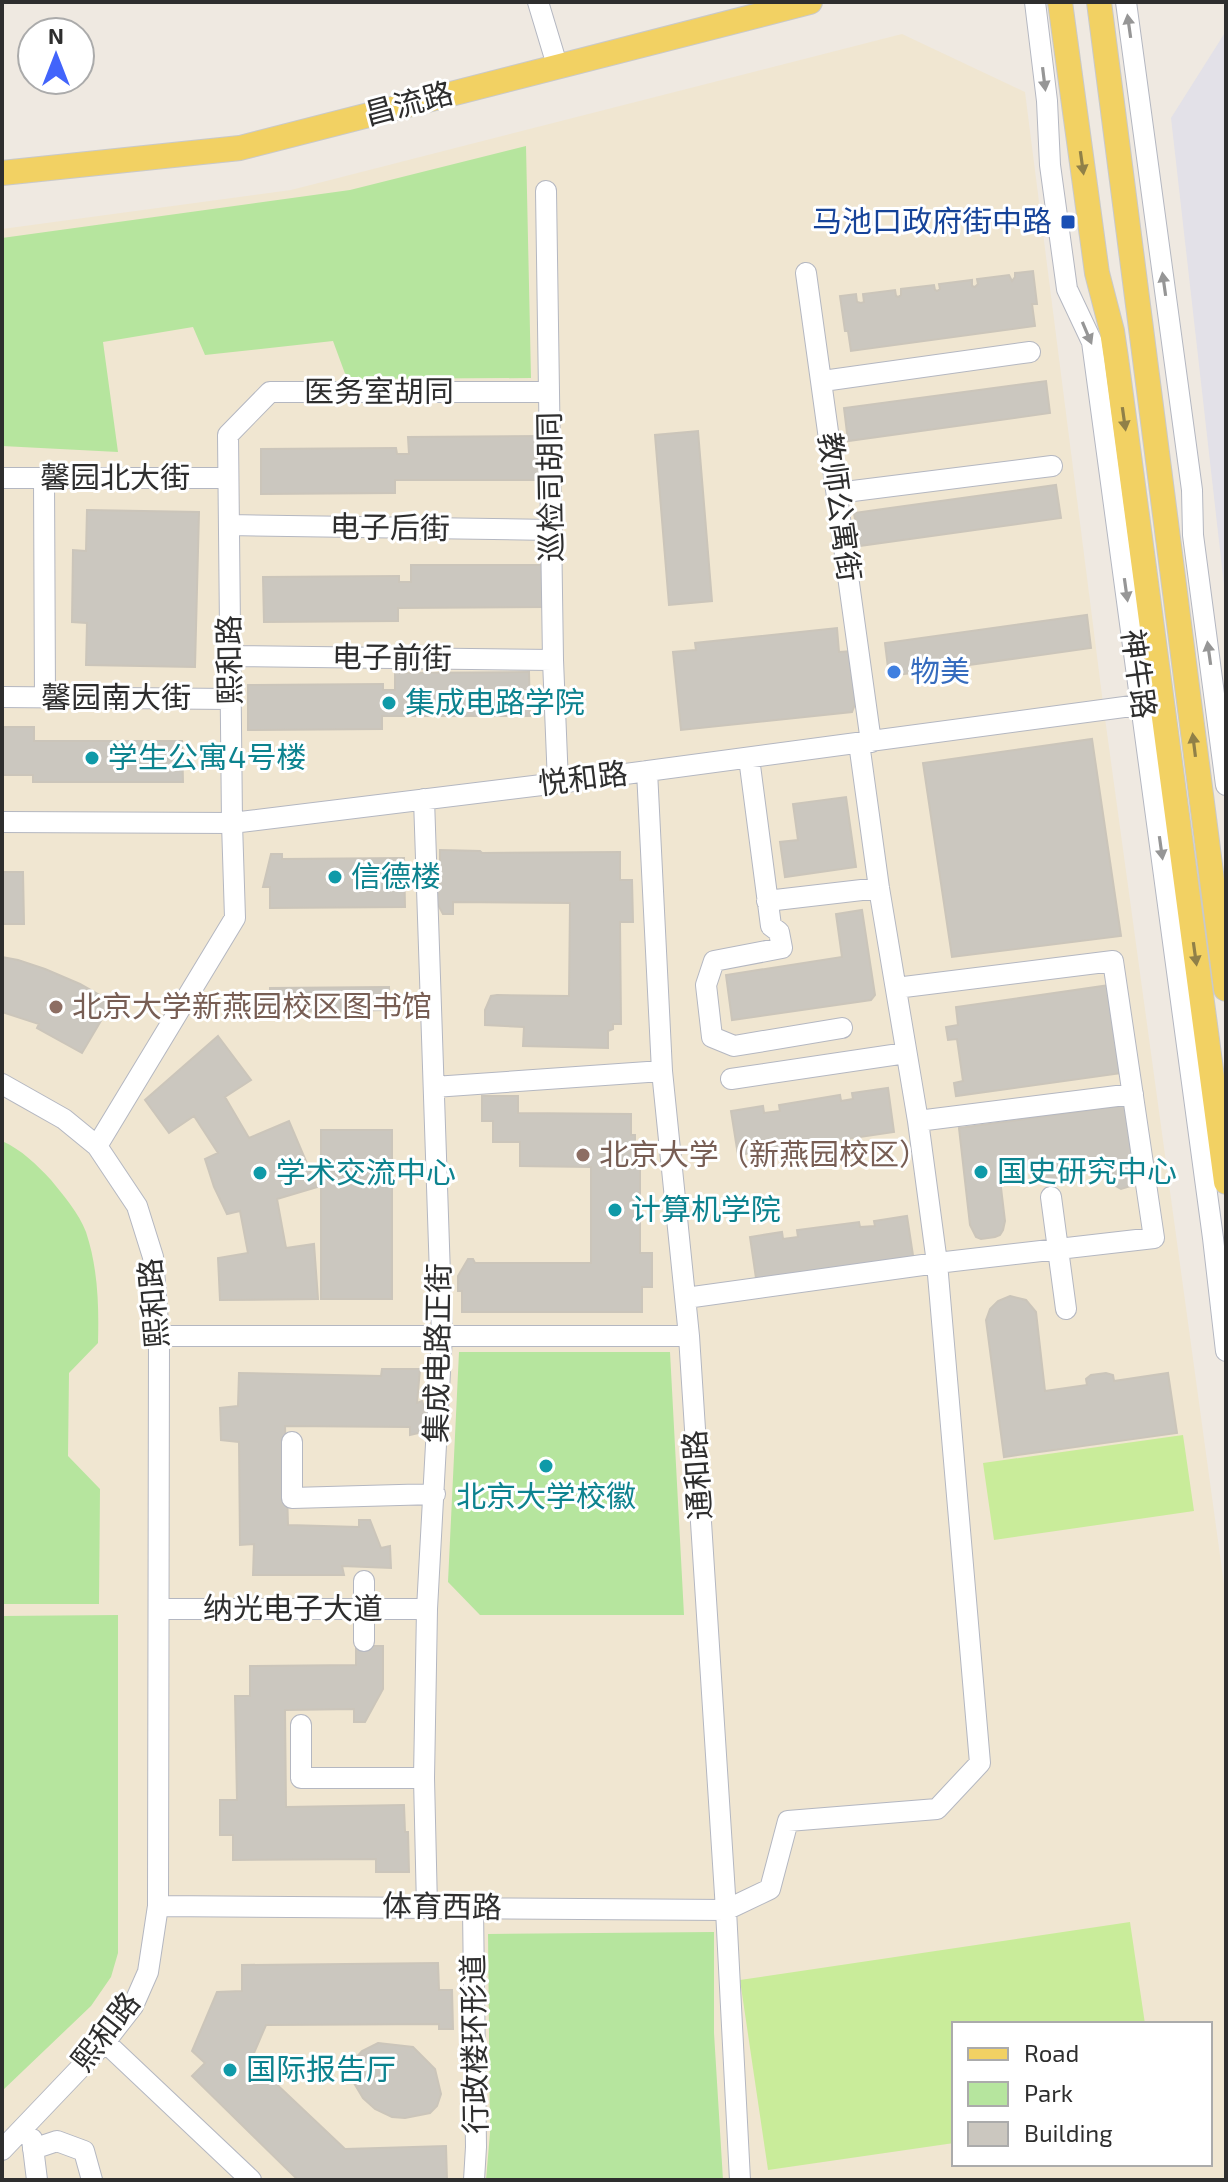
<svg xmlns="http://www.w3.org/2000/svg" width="1228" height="2182" font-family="'Exo 2','Noto Sans SC',sans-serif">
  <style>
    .industrial { fill: #e3e1e8 }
    .education { fill: #f0e6d1; fill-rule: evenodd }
    .green { fill: #b6e59e }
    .pitch { fill: #c9ec9a }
    .building { fill: #cbc7bf; stroke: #cbc5ba; stroke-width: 2 }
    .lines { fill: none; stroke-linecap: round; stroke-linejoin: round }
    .minor-casing { stroke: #b4b7c1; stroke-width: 22 }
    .major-casing { stroke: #c9c9c9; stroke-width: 26 }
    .minor { stroke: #fff; stroke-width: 20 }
    .major { stroke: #f2d163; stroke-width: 24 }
    .oneway { fill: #969696 }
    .oneway2 { fill: #908048 }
    .transit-dot { fill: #1a4fb4; stroke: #fff; stroke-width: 3 }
    .shop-dot { fill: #3f7fe0; stroke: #fff; stroke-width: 3 }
    .culture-dot { fill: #0f9aa8; stroke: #fff; stroke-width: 3 }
    .education-dot { fill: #8d6e63; stroke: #fff; stroke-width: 3 }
    .labels { text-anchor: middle; stroke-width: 6; stroke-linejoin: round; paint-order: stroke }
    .street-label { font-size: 30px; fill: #2e2e2e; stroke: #fff }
    .transit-label { font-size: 30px; fill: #164399; stroke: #fff; text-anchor: end }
    .shop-label { font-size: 30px; fill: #366cbe; stroke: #fff; text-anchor: start }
    .culture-label { font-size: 30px; fill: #0d838f; stroke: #fff; text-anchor: start }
    .education-label { font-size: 30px; fill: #785e54; stroke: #fff; text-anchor: start }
  </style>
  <rect width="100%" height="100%" fill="#efe9e1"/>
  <!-- industrial -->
  <path class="industrial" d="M1226 31V603L1171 118Z"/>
  <!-- education -->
  <path class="education" d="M902 34 1025 92 1104 711 1226 1599V2180H2V229L291 190ZM954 2024H1210V2164H954Z"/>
  <!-- green -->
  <path class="green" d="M526 146 531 378 347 379 333 341 205 355 193 327 103 342 118 452 2 446V238L350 190Z
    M2 1141C22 1150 36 1164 51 1180 63 1195 79 1213 86 1232 98 1268 99 1306 98 1343L69 1373 68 1456 100 1489 99 1604H2Z
    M459 1352H670L684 1615H480L448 1582Z
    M118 1615V1953L111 1977 91 2006 2 2091V1616Z
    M714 1932V2033L723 2180H486L490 2133 488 1934Z"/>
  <!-- pitch -->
  <path class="pitch" d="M1183 1435 1194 1511 994 1540 983 1463Z
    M1130 1922 1145 2024H954V2143L768 2170 740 1980Z"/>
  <!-- building -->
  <path class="building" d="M1033 271 1037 304H1032L1035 326 851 351 848 331H845L840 296 856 294 857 302 861 303 864 302 863 294 895 290 896 296 898 297 901 295V289L934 285 935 290 937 291 940 289 939 284 972 280V286L975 287 978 284 977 279 1009 275 1012 281 1015 277V273Z
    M1046 381 1050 413 848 441 844 408Z
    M698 431 712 601 669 605 655 435Z
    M543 436V480H395V493L261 494V449L396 448 397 454H409L408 437Z
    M1056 485 1061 518 859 546 854 513Z
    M87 510 199 512 195 667 86 665 87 623 72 622 73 550 86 551Z
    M411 565H545V607L398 608V621L264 622 263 577 399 576V582H411Z
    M1087 615 1091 648 889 676 885 643Z
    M837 628 839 652 852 651 857 699 852 712 681 730 673 652 696 650 695 643Z
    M529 672 530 716H382V729L248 730V685L383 684V690H395V673Z
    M2 727H34V741H182L183 782H33V775H2Z
    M1092 739 1121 936 952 957 923 763Z
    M846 797 856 867 785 877 780 842 798 840 793 804Z
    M440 850 480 851 482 853 620 852V880H632L633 922H620L621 1024H613V1029L608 1031V1048L523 1046 524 1027 485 1025V1010L491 996 497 995 569 996 570 903 453 902V914H443L437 903V888H440Z
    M271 854H282V859L404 858 405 907 270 908V887H263Z
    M2 872H23L24 924H2Z
    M862 910 875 995 871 1000 732 1020 726 975 842 957 836 914Z
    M2 957 18 960 45 969 80 984 112 1002 82 1053 37 1028 39 1024 2 1012Z
    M1110 985 1122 1073 956 1096 954 1083 963 1081 957 1039 948 1040 946 1027 958 1025 956 1007Z
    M389 987 390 1010 270 1012V988Z
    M218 1036 251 1080 225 1097 249 1138 289 1121 317 1187 277 1199 286 1248 314 1244 318 1299 220 1300 218 1258 248 1253 240 1211 227 1214 214 1187 205 1159 218 1153 194 1116 169 1133 145 1100Z
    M888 1088 894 1132 738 1155 731 1111 763 1106 764 1113 780 1111 779 1105 840 1095 841 1101 853 1099 852 1093Z
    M482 1096H518V1113L631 1114V1135H635V1145H640V1253H652V1287H642V1312H462V1291H458V1276L468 1259H473L475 1263H591V1167L520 1166V1142H493V1121H482Z
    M1127 1105 1135 1180 1131 1186 1121 1189 1107 1181 1102 1158 1064 1163 1066 1179 1042 1183 1039 1166 999 1171 1005 1221 1003 1230 1000 1235 995 1237 981 1239 976 1237 970 1225 959 1128Z
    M321 1130H392V1299H321Z
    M907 1216 914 1262 757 1285 750 1237 782 1232 783 1239 798 1237 797 1230 859 1222 860 1227 875 1226 874 1221Z
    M1010 1296 1026 1300 1036 1312 1045 1391 1087 1385 1086 1379 1091 1375 1106 1373 1113 1375 1114 1381 1168 1373 1177 1433 1004 1457 986 1320 990 1309 998 1301Z
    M382 1369H420L417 1403 422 1401 426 1412 419 1433 410 1435V1427L285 1426 288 1525 359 1527V1520H370L381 1548 390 1546 391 1568 342 1566 344 1575H253L254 1544 240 1545 239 1442 221 1440 220 1408 238 1406 239 1373 381 1376Z
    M356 1646H383V1689L365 1722H354V1709L285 1710 286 1807 404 1805 405 1832H408L409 1872H376V1859L233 1860V1835H220V1800H237L235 1696H250V1666L356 1665Z
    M438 1963 439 1990H452L453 2029H439V2024L266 2025 251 2060 345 2149 446 2146 447 2180H298L192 2076 205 2063 192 2051 217 1992 242 1991V1965Z
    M378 2043 413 2047 435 2069 441 2094 437 2106 430 2113 405 2118 392 2117 375 2109 363 2098 351 2078 354 2060 362 2051Z"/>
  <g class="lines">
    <!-- minor casing -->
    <g class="minor-casing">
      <path id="minor" d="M538 2 557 65
        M1035 2 1047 101 1050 165 1067 289 1092 342 1213 1238 1226 1351
        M1126 2 1192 490 1193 535 1226 785
        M546 191 553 660 558 783
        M806 273 871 742
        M823 381 1030 352
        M2 478H228
        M44 478 45 698
        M837 493 1052 466
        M229 525 552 530
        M230 656 553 660
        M2 697 231 699
        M749 758 771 926 779 932 782 948 714 961 706 985 712 1037 734 1046 842 1028
        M647 771 662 1071 689 1336 726 1910 740 2180
        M424 799 442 1335 427 1609 424 1778 427 1907
        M2 822 232 823 558 783 1154 703
        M767 901 879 888
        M731 1079 906 1053
        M2 1084 64 1119 97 1146
        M434 1087 662 1071
        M918 1121 1133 1094
        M1051 1197 1066 1309
        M686 1298 937 1263 1154 1238 1113 961 896 988
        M159 1336H689
        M292 1442V1498L435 1494
        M364 1581V1641
        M159 1609H427
        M301 1725V1778H424
        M158 1906 726 1910 770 1889 788 1821 937 1809 980 1763 937 1263 918 1121 879 888 859 743
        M473 1908 476 2147 474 2180
        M105 2042 251 2180
        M32 2139 37 2180
        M33 2149 57 2141 84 2151 92 2180
        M2 2150 105 2042 133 2006 148 1972 158 1906 159 1336 153 1257 137 1206 97 1146 235 918 232 823 228 435 270 392H549"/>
    </g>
    <!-- major casing -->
    <g class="major-casing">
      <path id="major" d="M1060 2 1097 273 1112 331 1116 358 1226 1182
        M1099 2 1226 989
        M2 173 240 148 810 2"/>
    </g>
    <!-- minor -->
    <use href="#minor" class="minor"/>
    <!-- major -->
    <use href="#major" class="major"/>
  </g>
  <!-- one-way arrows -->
  <defs><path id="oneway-solid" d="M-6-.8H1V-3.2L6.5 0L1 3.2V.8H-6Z" transform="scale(2)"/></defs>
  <g class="oneway">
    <use href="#oneway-solid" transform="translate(1129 26) rotate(-98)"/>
    <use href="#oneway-solid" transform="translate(1044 79) rotate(83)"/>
    <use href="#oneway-solid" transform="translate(1164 284) rotate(-98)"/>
    <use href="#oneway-solid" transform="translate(1087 333) rotate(67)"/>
    <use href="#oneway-solid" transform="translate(1126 590) rotate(82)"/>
    <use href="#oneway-solid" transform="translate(1209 653) rotate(-98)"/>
    <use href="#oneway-solid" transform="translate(1161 848) rotate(82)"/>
  </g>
  <g class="oneway2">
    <use href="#oneway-solid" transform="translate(1082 163) rotate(82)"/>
    <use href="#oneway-solid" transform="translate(1124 419) rotate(82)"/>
    <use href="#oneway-solid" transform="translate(1194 745) rotate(-97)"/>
    <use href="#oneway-solid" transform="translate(1195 954) rotate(82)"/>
  </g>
  <!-- markers -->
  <rect class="transit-dot" x="1060" y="214" width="16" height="16" rx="4"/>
  <circle class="shop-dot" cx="894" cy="672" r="8"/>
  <g class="culture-dot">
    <circle cx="389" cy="703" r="8"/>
    <circle cx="92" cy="758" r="8"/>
    <circle cx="335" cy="877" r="8"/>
    <circle cx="981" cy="1172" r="8"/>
    <circle cx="260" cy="1173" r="8"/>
    <circle cx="615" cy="1210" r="8"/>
    <circle cx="546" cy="1466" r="8"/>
    <circle cx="230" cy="2070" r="8"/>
  </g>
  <g class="education-dot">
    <circle cx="56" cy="1007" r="8"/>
    <circle cx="583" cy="1155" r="8"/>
  </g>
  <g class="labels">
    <!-- street labels -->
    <g class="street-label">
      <text transform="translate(409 104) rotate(-15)" y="10">昌流路</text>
      <text x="379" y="402">医务室胡同</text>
      <text x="115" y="488">馨园北大街</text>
      <text transform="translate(551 487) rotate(-91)" y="10">巡检司胡同</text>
      <text transform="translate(839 507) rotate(82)" y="10">教师公寓街</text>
      <text transform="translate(390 528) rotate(1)" y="10">电子后街</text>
      <text transform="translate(392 658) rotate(1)" y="10">电子前街</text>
      <text transform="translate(230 660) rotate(-91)" y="10">熙和路</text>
      <text transform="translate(1138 674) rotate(82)" y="10">神牛路</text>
      <text x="116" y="708">馨园南大街</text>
      <text transform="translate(583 779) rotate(-7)" y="10">悦和路</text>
      <text transform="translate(154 1303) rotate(-95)" y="10">熙和路</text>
      <text transform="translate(438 1353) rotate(-89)" y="10">集成电路正街</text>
      <text transform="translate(698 1475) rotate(-94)" y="10">通和路</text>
      <text x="293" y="1619">纳光电子大道</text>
      <text transform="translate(442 1907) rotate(1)" y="10">体育西路</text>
      <text transform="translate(106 2032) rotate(-52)" y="10">熙和路</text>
      <text transform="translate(475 2044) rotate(-91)" y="10">行政楼环形道</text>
    </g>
    <!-- transit labels -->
    <g class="transit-label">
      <text x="1052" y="232">马池口政府街中路</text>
    </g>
    <!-- shop labels -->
    <g class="shop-label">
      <text x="910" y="682">物美</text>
    </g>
    <!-- culture labels -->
    <g class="culture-label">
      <text x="405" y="713">集成电路学院</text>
      <text x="108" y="768">学生公寓4号楼</text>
      <text x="351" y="887">信德楼</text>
      <text x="997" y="1182">国史研究中心</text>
      <text x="276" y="1183">学术交流中心</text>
      <text x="631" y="1220">计算机学院</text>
      <text x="546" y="1507" text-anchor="middle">北京大学校徽</text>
      <text x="246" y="2080">国际报告厅</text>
    </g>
    <!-- education labels -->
    <g class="education-label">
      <text x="72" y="1017">北京大学新燕园校区图书馆</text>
      <text x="599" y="1165">北京大学（新燕园校区）</text>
    </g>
  </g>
  <!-- border -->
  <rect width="1228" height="2182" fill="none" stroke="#2e2e2e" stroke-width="8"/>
  <!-- legend -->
  <rect x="952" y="2022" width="260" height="144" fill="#ffffff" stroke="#ababab" stroke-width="2"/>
  <rect x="968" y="2048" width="40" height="12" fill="#f2d163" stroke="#ababab" stroke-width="2"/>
  <text x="1024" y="2062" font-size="24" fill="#2e2e2e">Road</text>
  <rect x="968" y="2082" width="40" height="24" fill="#b6e59e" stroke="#ababab" stroke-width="2"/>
  <text x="1024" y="2102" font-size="24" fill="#2e2e2e">Park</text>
  <rect x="968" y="2122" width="40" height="24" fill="#cbc7bf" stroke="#ababab" stroke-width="2"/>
  <text x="1024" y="2142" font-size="24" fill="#2e2e2e">Building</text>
  <!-- north arrow -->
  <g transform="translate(56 56)"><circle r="38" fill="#ffffff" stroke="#ababab" stroke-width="2"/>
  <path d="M0-6L14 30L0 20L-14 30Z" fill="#4264fb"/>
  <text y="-12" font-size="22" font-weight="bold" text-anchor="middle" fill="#2e2e2e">N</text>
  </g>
</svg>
